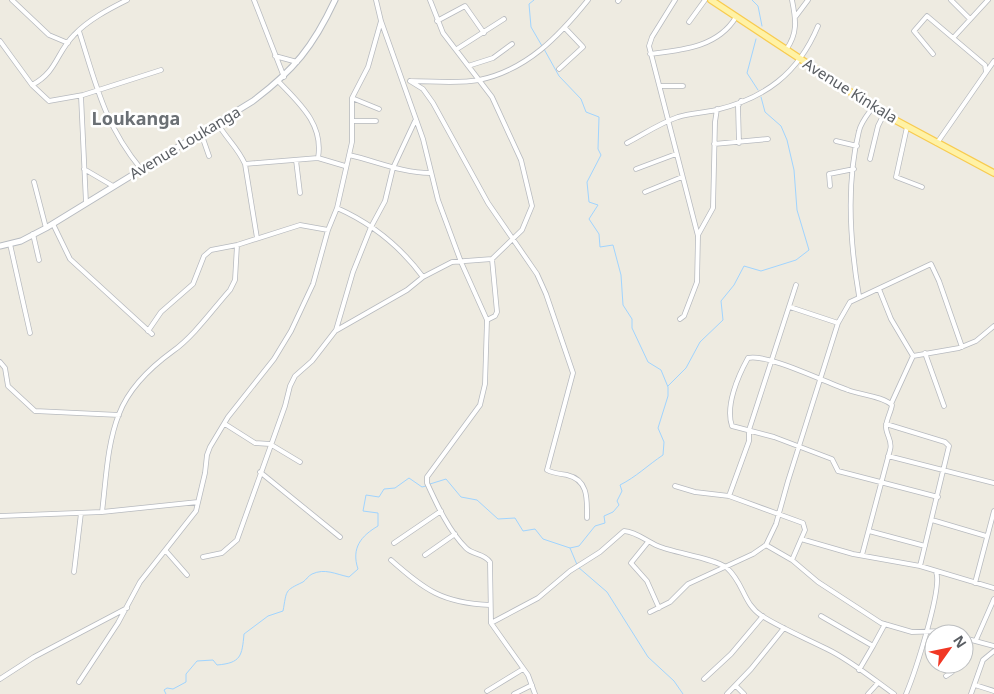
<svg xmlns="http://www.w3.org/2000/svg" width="994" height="694" font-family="'Noto Sans',sans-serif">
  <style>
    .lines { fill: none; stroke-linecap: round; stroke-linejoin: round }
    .stream { stroke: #a0d4ff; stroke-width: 1 }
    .street-casing { stroke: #b7babf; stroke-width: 5.5 }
    .secondary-casing { stroke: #b7bbc1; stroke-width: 7 }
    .primary-casing { stroke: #f8cb50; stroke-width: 8 }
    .street { stroke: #fff; stroke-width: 4 }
    .secondary { stroke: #fff; stroke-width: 5 }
    .primary { stroke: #fff2a5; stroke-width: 5.5 }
    .labels { text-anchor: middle; stroke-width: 5; stroke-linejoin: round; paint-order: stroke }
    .street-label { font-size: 15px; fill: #5a5e63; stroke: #fff }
    .quarter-label { font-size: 18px; font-weight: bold; fill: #6b7075; stroke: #fff }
  </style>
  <rect width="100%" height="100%" fill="#eeebe1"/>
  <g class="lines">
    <!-- stream -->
    <path class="stream" d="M534 0 529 4 531 27 542 46
      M752 0 758 6 762 26
      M756 39 747 73 758 90
      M668 386 686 368 700 342 723 320 721 301 734 285 744 266 761 271 796 260 809 250 797 210 794 170 787 140 781 126 765 112 761 97
      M430 484 446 479 461 497 477 500 498 519 515 518 523 531 535 529 543 539 570 548 579 546 595 526 605 523 604 516 613 512 619 505 617 501 622 491 620 485C636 477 648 465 663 455L664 442 658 428 668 396V387L661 370 648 362 632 328V319L623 305 621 275 613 245 600 247 599 234 589 219 598 205 589 202 587 182 601 155 598 149 599 117 586 112 581 99 559 76 544 49
      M570 548 578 567 607 592 648 657 674 681 683 694
      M166 694 164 690 167 688 173 689 186 682V674L197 661 213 660 217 665C241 663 242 656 244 634L268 616 283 611C287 590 284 591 303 582 306 580 308 576 312 574 325 568 335 574 349 577L358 569C351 548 361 536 378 526V513L363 511 366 495 379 497 384 489 395 488 409 478 422 487 426 486"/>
    <!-- street casing -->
    <g class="street-casing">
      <path id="street" d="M12 0 49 35 68 43
        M254 0 284 77
        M376 0 381 21 423 139 438 200 461 262 487 320 485 384 480 405 427 477V483C437 505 449 531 466 548 473 555 484 553 490 562L491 623 528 675 535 694
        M675 0 652 37 649 46 698 236 697 282 684 316 680 319
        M951 0 970 19
        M618 1 619 0
        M796 16 808 0
        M437 21 465 6 484 33
        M689 22 705 0
        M79 31C96 84 104 124 141 169
        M954 37 988 0
        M0 41 32 85 49 101 83 95 161 70
        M457 49 504 19
        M786 50C798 33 796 20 792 0
        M650 54C683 50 718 47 736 17
        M933 54 914 31 927 16 985 65 986 72
        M275 56 297 62
        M468 66 493 58 512 44
        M559 69 583 47 565 28
        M278 81C299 103 324 124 318 158
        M410 81 423 89 433 103 488 203 537 274 546 294 573 373 547 470C552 473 560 474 567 475 589 480 587 500 587 518
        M410 81C432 81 458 84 479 80 527 70 559 36 588 0
        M32 85C57 72 56 53 74 35 88 20 109 9 127 0
        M660 86H683
        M81 96 86 203
        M352 98 379 109
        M353 121H376
        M218 124C226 138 238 148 245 164L318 158 345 166
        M907 127 896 177 922 187
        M201 133 209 156
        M836 141 857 146
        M627 143C644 134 660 123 678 117 691 113 703 113 716 110 765 98 798 74 818 26
        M739 143 738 106 741 101
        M937 143 994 61
        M714 144 768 139
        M349 155C376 161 402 173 430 173
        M870 159 878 126 884 114
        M296 160 300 193
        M245 164 257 238
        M84 169 113 186
        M636 169 676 154
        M34 182 46 228
        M830 186 829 174 854 169
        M645 192 682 177
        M337 208C371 223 400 246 423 277
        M53 224 70 259 152 334
        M33 234 39 260
        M698 235 713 208 715 122 717 109
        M10 244 30 333
        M879 289 891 319 913 356 891 404
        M859 296C850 243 846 183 859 131 861 122 868 114 873 107
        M790 307 838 323
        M487 320 495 316 497 312 492 259
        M337 330 407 290 423 277 452 262 492 259 522 230 532 206 521 160 492 97 443 33 430 0
        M148 331 161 312 193 284 204 256 211 250 237 245 300 225 328 230
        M925 353 944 406
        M913 356 959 348 976 341 994 326
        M0 362 5 368 8 386 35 411 119 415
        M225 424 255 443 270 444 300 462
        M886 424 945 442 949 446 920 566 994 588
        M888 456 994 483
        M260 472 340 537
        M675 486 695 492 729 496 803 523 805 530 792 560
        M729 496 749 441V430L796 285
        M102 512C106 480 107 444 119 414 129 388 151 367 173 351 194 336 213 309 230 290L235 280 237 245
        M0 516 102 512 198 502
        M932 520 986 536
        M869 531 925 546
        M801 539 853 554 920 566
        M648 542 631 563 647 581 659 608
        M394 543 441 511
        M766 545 792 560 818 582 881 623 912 632 943 631 956 634
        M166 551 187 575
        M425 555 455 534
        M862 555C871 520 881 485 890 450 893 441 886 435 886 427 886 420 891 412 892 405 882 396 861 395 848 390 827 383 766 353 748 358 738 376 725 406 732 426L774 437 832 459 838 471 938 497
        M203 557 222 553 237 540 285 406 290 386 295 376 312 361 336 330 353 272 371 227 385 201 393 168 415 121
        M391 560C425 590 442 603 490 605
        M74 572 81 513
        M975 583 994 511
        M650 612 670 602 688 584 753 554 766 545 776 524 788 481 838 323 850 302 931 264 939 281 962 347
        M821 616 873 646 885 624
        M491 623 538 598 570 571 600 552 624 531C637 532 646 541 658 546 674 553 714 558 727 568 744 583 743 604 762 616 783 629 805 638 827 649 850 660 873 679 894 694
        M964 638 994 646
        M976 640 994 599
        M859 670 873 646
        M946 676 952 672 956 664
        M0 679 34 657 127 608
        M704 679 731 654 763 616
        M79 682 118 623 140 582 196 511 205 473 207 455 210 447 228 417 274 359 291 331 313 284 328 230 337 208 352 142V98L368 67 381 21
        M975 685 994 691
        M736 686 744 694
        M487 691 523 669
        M514 694 532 685
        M727 694 751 669 784 628
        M868 694 878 683
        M906 694C914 675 943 588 936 572
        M971 694 983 660 994 651"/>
    </g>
    <!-- secondary casing -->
    <g class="secondary-casing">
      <path id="secondary" d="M0 246 21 241 46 228 253 101C294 70 313 47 335 0"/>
    </g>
    <!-- primary casing -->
    <g class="primary-casing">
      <path id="primary" d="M711 0 884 114 994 173"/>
    </g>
    <!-- street -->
    <use href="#street" class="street"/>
    <!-- secondary -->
    <use href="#secondary" class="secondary"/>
    <!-- primary -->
    <use href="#primary" class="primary"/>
  </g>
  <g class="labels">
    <!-- street labels -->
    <g class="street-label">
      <text transform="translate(850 91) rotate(32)" y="5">Avenue Kinkala</text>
      <text transform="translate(185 143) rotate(-31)" y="5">Avenue Loukanga</text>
    </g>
    <!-- quarter labels -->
    <g class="quarter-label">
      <text x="136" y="125">Loukanga</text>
    </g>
  </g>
  <!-- north arrow -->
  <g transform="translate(949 649) rotate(57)"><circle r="24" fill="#ffffff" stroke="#bdbfc1"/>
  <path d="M0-4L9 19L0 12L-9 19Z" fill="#f13724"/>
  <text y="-8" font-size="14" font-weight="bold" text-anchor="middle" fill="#5a5e63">N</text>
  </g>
</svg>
